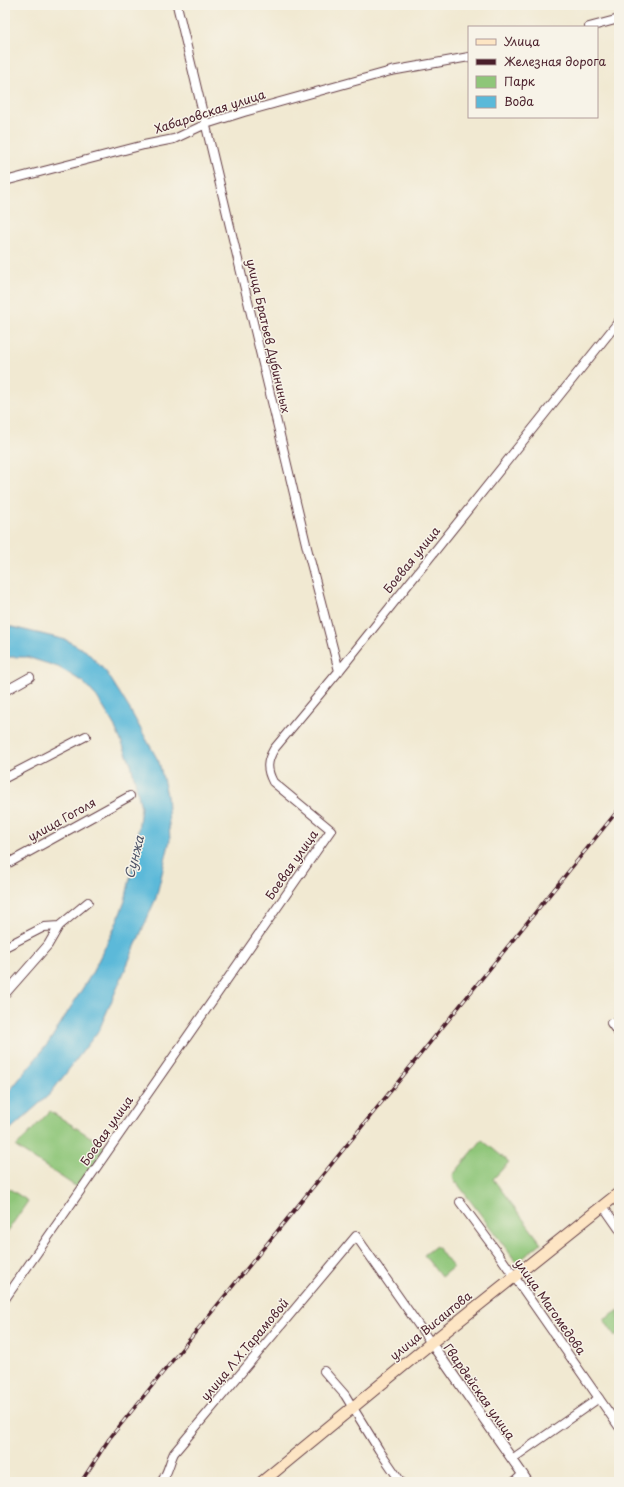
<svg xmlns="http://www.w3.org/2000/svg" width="624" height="1487" font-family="'Playpen Sans',sans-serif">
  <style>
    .green { fill: #8fc679; stroke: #6c7252 }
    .water { fill: #5bb9d9; stroke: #526c82 }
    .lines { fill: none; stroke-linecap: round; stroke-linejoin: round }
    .minor-casing { stroke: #633d44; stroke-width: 10 }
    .tertiary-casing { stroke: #633d44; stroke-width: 11 }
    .secondary-casing { stroke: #633d44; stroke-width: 13 }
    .minor { stroke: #fff; stroke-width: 8 }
    .tertiary { stroke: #fff; stroke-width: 9 }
    .secondary { stroke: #fde5c4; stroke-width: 11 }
    .rail-casing { stroke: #4a1f2b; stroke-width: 3.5 }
    .rail { stroke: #f7f3e8; stroke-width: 2; stroke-dasharray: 6; stroke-linecap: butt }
    .labels { text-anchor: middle; stroke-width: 3; stroke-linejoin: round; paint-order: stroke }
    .street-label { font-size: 12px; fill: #4a1f2b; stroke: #f7f3e8 }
    .water-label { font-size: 13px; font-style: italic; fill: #505568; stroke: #f7f3e8 }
  </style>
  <rect width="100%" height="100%" fill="#f7f3e8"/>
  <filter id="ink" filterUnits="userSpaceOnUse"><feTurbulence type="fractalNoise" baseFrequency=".025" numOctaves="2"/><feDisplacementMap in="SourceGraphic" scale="8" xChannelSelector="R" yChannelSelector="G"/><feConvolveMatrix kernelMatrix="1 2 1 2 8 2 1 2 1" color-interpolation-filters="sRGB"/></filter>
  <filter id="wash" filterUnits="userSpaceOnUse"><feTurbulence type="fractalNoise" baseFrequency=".012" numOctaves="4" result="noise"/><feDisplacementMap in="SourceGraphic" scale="16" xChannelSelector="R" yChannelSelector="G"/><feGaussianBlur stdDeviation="0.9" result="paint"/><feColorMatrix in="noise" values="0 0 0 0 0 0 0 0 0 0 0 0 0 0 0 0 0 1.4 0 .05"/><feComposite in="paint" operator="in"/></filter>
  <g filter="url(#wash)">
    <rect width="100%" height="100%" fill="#f1e9d2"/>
    <!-- green -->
    <path class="green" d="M50 1111 92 1138H94L105 1147 78 1188 16 1147Z
      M482 1140 509 1162 493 1179 541 1243 517 1263 457 1183H455L453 1175Z
      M5 1186 28 1201 5 1235Z
      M436 1246 453 1267 441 1277 424 1255Z
      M619 1310V1333L615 1336 604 1320Z"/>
    <!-- water -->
    <path class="water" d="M5 626 12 627 66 640 86 651 107 673 129 708 159 762 167 795 170 840 156 898 99 1030 50 1094 5 1134V1094L12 1088 49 1042 91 975 114 929 125 901 135 856 141 807 131 764 114 725 97 697 83 682 58 667 27 657H5Z"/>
  </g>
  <g filter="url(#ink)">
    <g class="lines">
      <!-- minor casing -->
      <g class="minor-casing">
        <path id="minor" d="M177 5 307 548 339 671
          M589 27 619 19
          M5 181 144 145 174 139 206 124 244 112 391 71 469 57
          M5 691 30 677
          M5 778 86 736
          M5 865 130 796
          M5 947 44 927 59 926
          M5 994 48 945 59 926 88 902
          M611 1023 619 1034
          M460 1202 497 1252 619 1427
          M603 1206 619 1229
          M5 1299 331 830 273 782C266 769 267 761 274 749L339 671 619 321
          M324 1371 345 1395 379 1450 401 1482
          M512 1459 599 1398
          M161 1482C168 1474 169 1463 174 1453L356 1236 431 1343
          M514 1482 523 1474"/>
      </g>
      <!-- tertiary casing -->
      <g class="tertiary-casing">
        <path id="tertiary" d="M431 1343 528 1482"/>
      </g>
      <!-- secondary casing -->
      <g class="secondary-casing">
        <path id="secondary" d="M262 1482 431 1343 619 1193"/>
      </g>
      <!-- minor -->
      <use href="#minor" class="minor"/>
      <!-- tertiary -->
      <use href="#tertiary" class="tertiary"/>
      <!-- secondary -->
      <use href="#secondary" class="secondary"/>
      <!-- rail casing -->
      <g class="rail-casing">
        <path id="rail" d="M81 1482 109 1439 619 809"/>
      </g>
      <!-- rail -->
      <use href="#rail" class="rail"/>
    </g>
  </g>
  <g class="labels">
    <!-- street labels -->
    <g class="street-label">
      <text transform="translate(210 112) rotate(-18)" y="4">Хабаровская улица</text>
      <text transform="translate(268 336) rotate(77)" y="4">улица Братьев Дубининых</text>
      <text transform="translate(412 560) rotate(-51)" y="4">Боевая улица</text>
      <text transform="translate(62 820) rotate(-29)" y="4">улица Гоголя</text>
      <text transform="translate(292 865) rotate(-55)" y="4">Боевая улица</text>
      <text transform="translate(107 1131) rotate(-55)" y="4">Боевая улица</text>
      <text transform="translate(550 1307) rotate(55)" y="4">улица Магомедова</text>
      <text transform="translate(431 1326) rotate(-39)" y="4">улица Висаитова</text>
      <text transform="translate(245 1350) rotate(-50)" y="4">улица Л.Х.Тарамовой</text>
      <text transform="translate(479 1392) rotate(55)" y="4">Гвардейская улица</text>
    </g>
    <!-- water labels -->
    <g class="water-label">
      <text transform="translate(134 857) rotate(-76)" y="5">Сунжа</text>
    </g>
  </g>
  <!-- margin -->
  <rect width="624" height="1487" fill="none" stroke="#f7f3e8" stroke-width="20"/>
  <!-- legend -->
  <rect x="468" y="26" width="130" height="92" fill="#f7f3e8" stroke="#b29e9c"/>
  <rect x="476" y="39" width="20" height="6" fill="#fde5c4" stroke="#b29e9c"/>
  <text x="504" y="46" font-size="12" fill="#4a1f2b">Улица</text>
  <rect x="476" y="59" width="20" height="6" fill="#4a1f2b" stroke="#b29e9c"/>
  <text x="504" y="66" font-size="12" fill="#4a1f2b">Железная дорога</text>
  <rect x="476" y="76" width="20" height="12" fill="#8fc679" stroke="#b29e9c"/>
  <text x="504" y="86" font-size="12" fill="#4a1f2b">Парк</text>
  <rect x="476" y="96" width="20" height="12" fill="#5bb9d9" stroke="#b29e9c"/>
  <text x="504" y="106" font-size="12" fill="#4a1f2b">Вода</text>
</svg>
